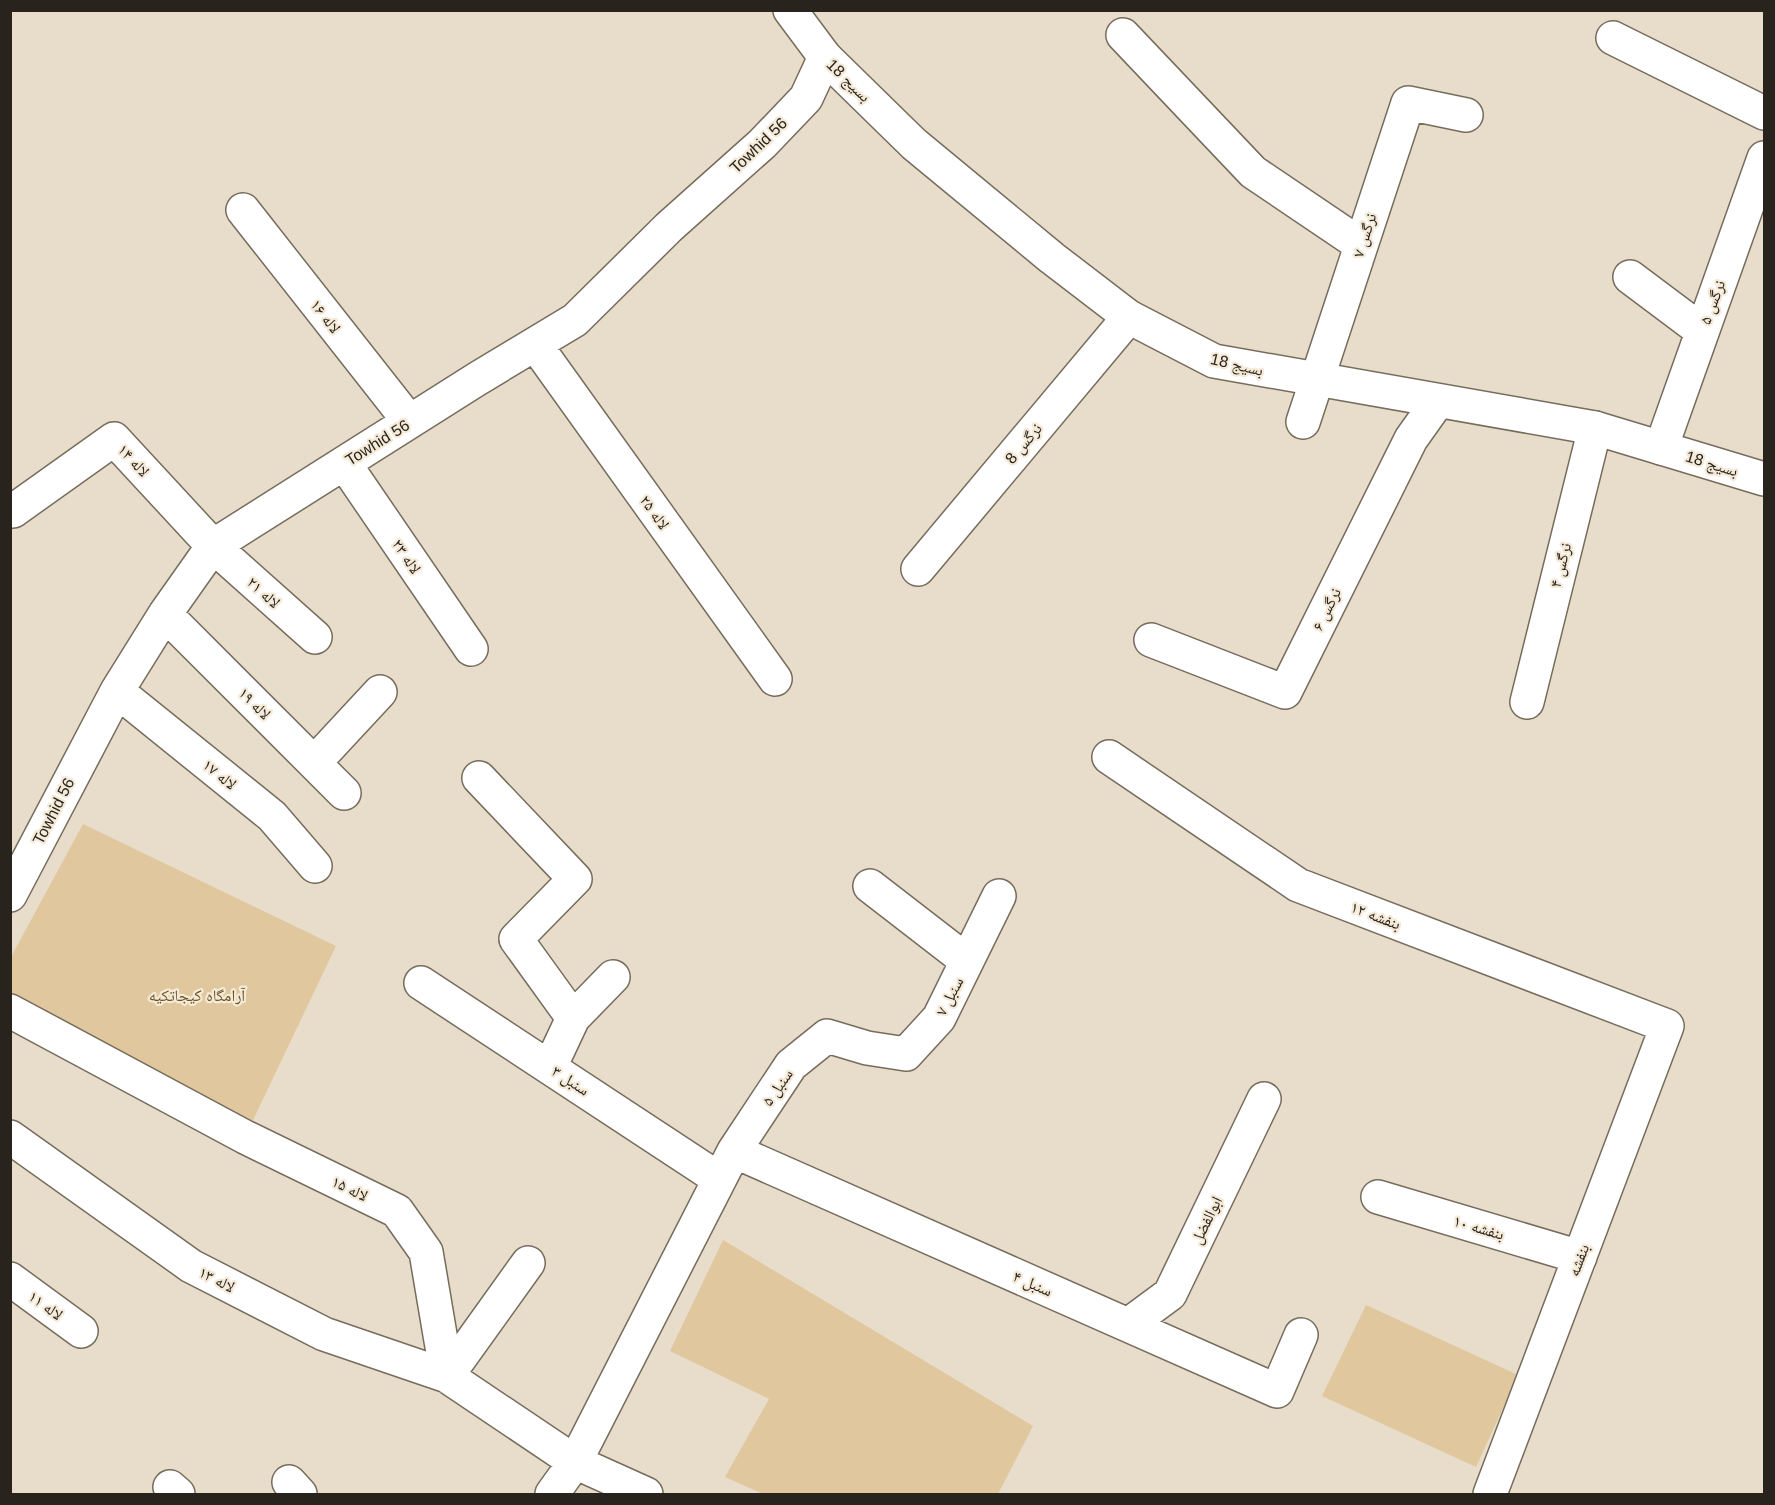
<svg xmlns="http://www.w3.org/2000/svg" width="1775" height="1505" font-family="Helvetica,'Noto Naskh Arabic',sans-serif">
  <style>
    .green { fill: #e0c79e }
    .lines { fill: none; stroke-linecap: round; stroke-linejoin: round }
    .street-casing { stroke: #766c5c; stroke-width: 36 }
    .secondary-casing { stroke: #766c5c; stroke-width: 36 }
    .street { stroke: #fff; stroke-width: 33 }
    .secondary { stroke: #fff; stroke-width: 33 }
    .labels { text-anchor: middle; stroke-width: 4.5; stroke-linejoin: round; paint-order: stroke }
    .street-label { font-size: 16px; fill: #28241d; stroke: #f5ead8 }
    .park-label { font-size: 16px; fill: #6b5223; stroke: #f5ead8 }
  </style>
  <rect width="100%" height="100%" fill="#e8ddcb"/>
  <!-- green -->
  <path class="green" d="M83 824 336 946 245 1137 11 1017V957Z
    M723 1240 1033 1426 998 1494H763L725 1477 769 1399 670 1351Z
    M1366 1305 1518 1375 1476 1467 1322 1396Z"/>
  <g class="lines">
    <!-- street casing -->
    <g class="street-casing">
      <path id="street" d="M1123 35 1253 172 1361 245
        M1613 38 1764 113
        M243 210 409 421
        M1630 277 1702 331
        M535 344 775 679
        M1303 422 1408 103 1466 115
        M1661 448 1764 158
        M344 463 471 649
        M13 511 114 439 213 546 315 637
        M918 569 1129 317
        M165 614 344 793
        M1151 640 1285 692 1411 439 1438 401
        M117 691 272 816 315 866
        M1527 702 1595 428
        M1109 757 1298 885 1667 1026 1490 1494
        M314 763 380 692
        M479 778 575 879 516 939 573 1018
        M870 886 967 961
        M10 895 117 691 165 614 213 546 477 379 575 320 669 227 762 144 806 98 825 57
        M421 983 719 1179
        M10 1011 245 1137 397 1211 426 1252 447 1376 575 1462 646 1494
        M550 1067 573 1018 613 977
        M10 1137 191 1266 324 1334 447 1376 528 1263
        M734 1151 1277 1391 1301 1335
        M1378 1197 1580 1257
        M10 1279 81 1331
        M1128 1325 1170 1294 1264 1099
        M289 1482 300 1494
        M170 1487 178 1494
        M552 1494 575 1462 734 1151 791 1065 827 1036 867 1048 906 1054 939 1018 999 896"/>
    </g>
    <!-- secondary casing -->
    <g class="secondary-casing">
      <path id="secondary" d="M790 10 825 57 914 144 1052 258 1129 317 1214 361 1595 428 1764 479"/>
    </g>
    <!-- street -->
    <use href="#street" class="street"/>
    <!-- secondary -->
    <use href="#secondary" class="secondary"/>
  </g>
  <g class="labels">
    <!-- street labels -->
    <g class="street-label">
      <text transform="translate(849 80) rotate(44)" y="6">بسیج 18</text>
      <text transform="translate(758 145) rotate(-44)" y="6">Towhid 56</text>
      <text transform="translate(1364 235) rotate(-72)" y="6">نرگس ۷</text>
      <text transform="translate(1712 302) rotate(-70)" y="6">نرگس ۵</text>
      <text transform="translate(326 316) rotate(52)" y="6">لاله ۱۶</text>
      <text transform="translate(1237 364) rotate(13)" y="6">بسیج 18</text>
      <text transform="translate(377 442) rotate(-32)" y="6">Towhid 56</text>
      <text transform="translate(1023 443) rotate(-50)" y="6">نرگس 8</text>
      <text transform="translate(134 460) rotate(47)" y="6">لاله ۱۴</text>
      <text transform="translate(1712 463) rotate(17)" y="6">بسیج 18</text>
      <text transform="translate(655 512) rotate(54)" y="6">لاله ۲۵</text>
      <text transform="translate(407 556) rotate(56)" y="6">لاله ۲۳</text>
      <text transform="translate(1560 565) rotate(-76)" y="6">نرگس ۴</text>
      <text transform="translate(264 592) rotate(42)" y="6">لاله ۲۱</text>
      <text transform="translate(1326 609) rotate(-64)" y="6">نرگس ۶</text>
      <text transform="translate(255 703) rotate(45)" y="6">لاله ۱۹</text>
      <text transform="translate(220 774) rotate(39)" y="6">لاله ۱۷</text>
      <text transform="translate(53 811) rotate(-63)" y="6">Towhid 56</text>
      <text transform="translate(1376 915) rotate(21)" y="6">بنفشه ۱۲</text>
      <text transform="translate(949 996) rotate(-62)" y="6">سنبل ۷</text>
      <text transform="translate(571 1080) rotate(33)" y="6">سنبل ۳</text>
      <text transform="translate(777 1087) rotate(-55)" y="6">سنبل ۵</text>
      <text transform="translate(350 1188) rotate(26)" y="6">لاله ۱۵</text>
      <text transform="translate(1206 1220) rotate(-64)" y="6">ابوالفضل</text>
      <text transform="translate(1479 1227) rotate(16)" y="6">بنفشه ۱۰</text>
      <text transform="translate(1578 1260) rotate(-69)" y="6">بنفشه</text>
      <text transform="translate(217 1279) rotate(27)" y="6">لاله ۱۳</text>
      <text transform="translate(1033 1283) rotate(24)" y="6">سنبل ۴</text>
      <text transform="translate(46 1305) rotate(36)" y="6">لاله ۱۱</text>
    </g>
    <!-- park labels -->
    <g class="park-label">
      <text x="197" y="1001">آرامگاه کیجاتکیه</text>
    </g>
  </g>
  <!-- border -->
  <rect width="1775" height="1505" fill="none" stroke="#28241d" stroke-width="24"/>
</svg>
